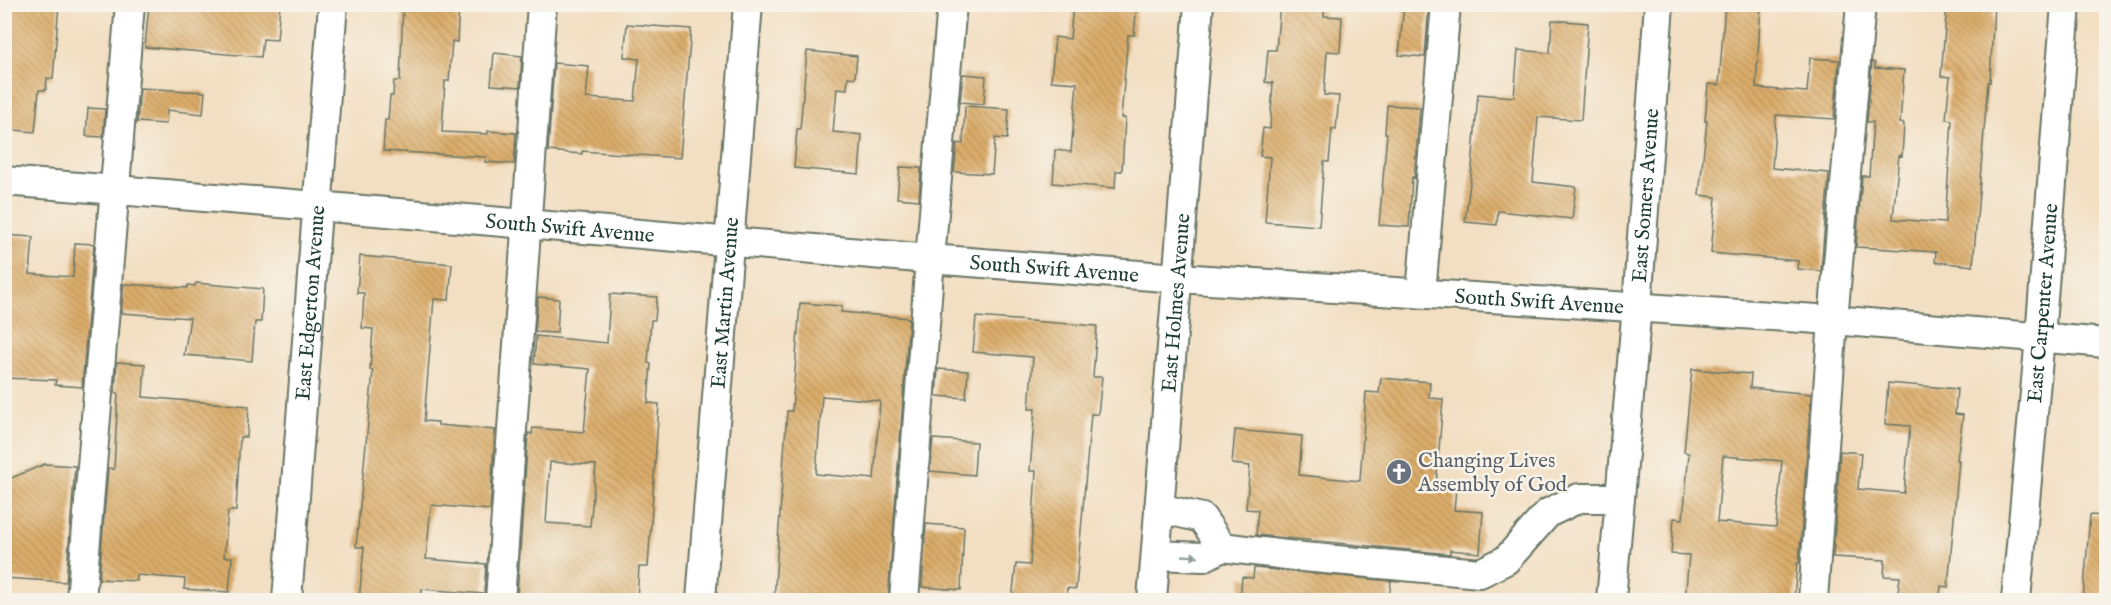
<svg xmlns="http://www.w3.org/2000/svg" width="2111" height="605" font-family="'IM FELL English',serif">
  <style>
    .building { fill: url(#building-back-hatch); fill-rule: evenodd }
    .lines { fill: none; stroke-linecap: round; stroke-linejoin: round }
    .minor-casing { stroke: #697565; stroke-width: 32 }
    .minor { stroke: #fff; stroke-width: 28 }
    .oneway { fill: #8f9e9a }
    .labels { text-anchor: middle; stroke-width: 5; stroke-linejoin: round; paint-order: stroke }
    .street-label { font-size: 21px; fill: #1f3d34; stroke: #f7f3e8 }
    .worship-label { font-size: 21px; fill: #5b616d; stroke: #f7f3e8; text-anchor: start }
  </style>
  <defs>
    <pattern id="building-back-hatch" width="6" height="6" patternUnits="userSpaceOnUse" patternTransform="scale(1.5)"><rect width="6" height="6" fill="#dcad6a"/><path d="M-1 5l2 2M0 0l6 6M5-1l2 2" fill="none" stroke="#b28e58"/></pattern>
  </defs>
  <rect width="100%" height="100%" fill="#f7f3e8"/>
  <filter id="ink" filterUnits="userSpaceOnUse"><feTurbulence type="fractalNoise" baseFrequency=".0167" numOctaves="2"/><feDisplacementMap in="SourceGraphic" scale="12" xChannelSelector="R" yChannelSelector="G"/><feConvolveMatrix kernelMatrix="1 2 1 2 8 2 1 2 1" color-interpolation-filters="sRGB"/></filter>
  <filter id="wash" filterUnits="userSpaceOnUse"><feTurbulence type="fractalNoise" baseFrequency=".008" numOctaves="4" result="noise"/><feDisplacementMap in="SourceGraphic" scale="24" xChannelSelector="R" yChannelSelector="G"/><feGaussianBlur stdDeviation="1.35" result="paint"/><feColorMatrix in="noise" values="0 0 0 0 0 0 0 0 0 0 0 0 0 0 0 0 0 1.4 0 .05"/><feComposite in="paint" operator="in"/></filter>
  <g filter="url(#wash)">
    <rect width="100%" height="100%" fill="#f2dec1"/>
    <g id="blocks">
      <!-- building -->
      <path class="building" d="M4 4H59L53 79 47 78 46 90H39L35 132 4 129Z
        M149 4 208 9 213 8 214 4H280L277 40 263 39 261 57 145 47Z
        M403 4H459L457 42 452 41 449 81H445L442 132 488 134V131L516 133 514 164 485 162 486 157 383 151 385 120H388L390 96H393L394 81H400Z
        M1073 4H1137L1134 35H1128L1121 118H1125L1122 171H1116L1115 188 1053 183 1055 150 1071 152 1077 83 1051 81 1055 37 1070 39Z
        M1280 4H1325L1324 16 1342 17 1340 52 1327 51 1324 95 1339 96 1336 130 1332 129 1329 162H1324L1319 226 1265 222 1270 157 1260 156 1263 128 1270 129 1273 83 1265 82 1268 50H1276Z
        M1404 4H1429L1425 57 1399 55Z
        M1725 4H1761L1756 88 1807 92 1810 58 1839 60 1834 119 1776 115 1772 168 1829 173 1821 271 1797 269 1798 261 1711 253 1716 197 1699 195 1707 121H1705L1708 84 1719 85Z
        M1947 4H1994L1990 82H1988L1973 266 1935 262 1936 252 1856 247 1862 176H1869L1873 122H1867L1872 62 1875 63V68L1904 70 1900 123 1904 124 1902 156 1899 155 1893 219 1945 223 1952 120 1946 119 1950 77 1941 76Z
        M1552 20 1588 23 1581 120 1538 117 1533 182 1576 187 1572 219 1498 211 1497 225 1465 222 1472 168 1478 94 1514 97 1518 50 1550 53Z
        M627 24 691 29 680 158 582 151V154L548 151 554 63 589 66 586 98 635 101 639 59 624 57Z
        M807 51 857 56 855 78 848 77 847 89 837 88 833 132 862 135 859 174 794 168 797 129H800Z
        M494 53 522 56 520 87 491 85Z
        M963 74 986 76 984 104 960 102Z
        M140 88 205 92 203 114 167 110 166 124 137 122Z
        M1387 105 1420 107 1414 178 1412 177 1409 227 1379 225 1387 133H1385Z
        M965 106 1009 109 1007 139 995 138 992 174 954 172 957 143 963 144Z
        M88 108 105 109 103 137 86 136Z
        M900 167 921 168 919 200 897 198Z
        M4 235 33 237 30 274 73 277 75 243 94 244 82 387 55 385 56 380 4 378Z
        M360 256 452 264 449 300 434 299 424 421 438 422V425L495 430 490 510 431 505 426 559 486 564 484 594 422 589 421 600H359L364 547H356L373 371 370 370 373 329 362 328 364 293H357Z
        M196 283 263 289 261 322H255L252 361 184 355 190 318 121 313 124 284 187 288 188 285 195 286Z
        M610 294 657 297 655 320H651L648 363 651 364 648 403 659 404 648 567H639L637 600H561L517 596 528 433 532 434 533 428 584 432 590 369 534 364 536 336 607 343ZM550 462 596 465 590 526 546 523Z
        M538 297 559 299 557 333 535 332Z
        M800 303 842 306 841 312 909 318 888 600H774L787 411H792ZM822 396 880 401 874 479 816 474Z
        M976 317 1097 326 1093 377H1102L1098 414H1091L1076 589 1067 588 1066 600H1012L1016 564 1030 565 1036 471H1030L1035 409H1029L1033 357 973 352Z
        M117 362 145 364 143 397 249 406 247 437H240L236 511H228L224 557H232L229 592 184 589 185 579 137 575V581L99 579 108 468 114 469 118 393 115 392Z
        M938 369 968 371 966 398 936 396Z
        M1692 369 1751 374 1750 388 1811 394 1799 563H1797L1794 600H1685L1689 555 1671 554 1674 518 1683 519 1689 453 1684 452ZM1723 456 1782 461 1776 527 1717 522Z
        M1381 378 1430 382 1429 398 1443 399 1436 487 1456 488 1454 510 1483 512 1480 553 1450 550V554L1256 535 1258 510 1246 509 1250 466 1232 464 1235 430 1302 436 1299 475 1360 481 1366 392 1379 393Z
        M1888 383 1957 389 1955 414 1963 415 1957 460H1959L1948 587 1941 586 1939 600 1897 599 1900 577 1884 576 1885 560 1833 557 1840 451 1861 453 1858 489 1904 493 1910 426 1885 424Z
        M933 439 976 442 974 475 930 471Z
        M45 464 75 466 66 582 4 578V481Z
        M2090 515 2106 516V600H2083Z
        M926 524 964 527 961 590 922 587Z
        M1254 568 1391 581 1389 600H1240L1242 577 1253 578Z"/>
    </g>
  </g>
  <g filter="url(#ink)">
    <use href="#blocks" fill-opacity="0" stroke="#697565" stroke-width="1.5"/>
    <g class="lines">
      <!-- minor casing -->
      <g class="minor-casing">
        <g id="minor">
          <path id="s1" d="M4 181 317 206 930 259 1178 278 1833 320 2106 343"/>
          <path d="M1421 293 1446 4"/>
          <path d="M1159 508 1202 518 1222 547"/>
          <path d="M1156 555 1203 557 1222 547 1303 557 1480 573 1506 560 1548 513 1579 498H1620"/>
          <path d="M81 600 130 4"/>
          <path id="s2" d="M287 600 333 4"/>
          <path d="M500 600 542 4"/>
          <path id="s3" d="M701 600 748 4"/>
          <path d="M904 600 930 259 952 4"/>
          <path id="s4" d="M1152 600 1199 4"/>
          <path id="s5" d="M1611 600 1637 306 1659 4"/>
          <path d="M1813 600 1833 320 1861 4"/>
          <path id="s6" d="M2016 600 2040 337 2066 4"/>
        </g>
      </g>
      <!-- minor -->
      <use href="#minor" class="minor"/>
    </g>
    <!-- one-way arrows -->
    <defs><path id="oneway-solid" d="M-6-.8H1V-3.2L6.5 0L1 3.2V.8H-6Z" transform="scale(1.5)"/></defs>
    <use class="oneway" href="#oneway-solid" transform="translate(1190 556) rotate(3)"/>
  </g>
  <!-- icons -->
  <defs>
    <g id="church-disc" transform="scale(1.35)"><circle r="9.5" fill="#6b7280" stroke="#f7f3e8"/><path d="M-1.2-6h2.4v3.5h3.3v2.4h-3.3V6h-2.4V-.1h-3.3v-2.4h3.3Z" fill="#fff"/></g>
  </defs>
  <g fill-rule="evenodd">
    <use href="#church-disc" x="1399" y="472"/>
  </g>
  <g class="labels">
    <!-- street labels -->
    <g class="street-label">
      <text dy="7" stroke="none"><textPath href="#s5" startOffset="406">East Somers Avenue</textPath></text>
      <text dy="7" stroke="none"><textPath href="#s1" startOffset="568">South Swift Avenue</textPath></text>
      <text dy="7" stroke="none"><textPath href="#s1" startOffset="1054">South Swift Avenue</textPath></text>
      <text dy="7" stroke="none"><textPath href="#s1" startOffset="1540">South Swift Avenue</textPath></text>
      <text dy="7" stroke="none"><textPath href="#s2" startOffset="298">East Edgerton Avenue</textPath></text>
      <text dy="7" stroke="none"><textPath href="#s3" startOffset="298">East Martin Avenue</textPath></text>
      <text dy="7" stroke="none"><textPath href="#s4" startOffset="298">East Holmes Avenue</textPath></text>
      <text dy="7" stroke="none"><textPath href="#s6" startOffset="298">East Carpenter Avenue</textPath></text>
    </g>
    <!-- worship labels -->
    <g class="worship-label">
      <text x="1418" y="467">Changing Lives<tspan x="1418" dy="24">Assembly of God</tspan></text>
    </g>
  </g>
  <!-- margin -->
  <rect width="2111" height="605" fill="none" stroke="#f7f3e8" stroke-width="24"/>
</svg>
